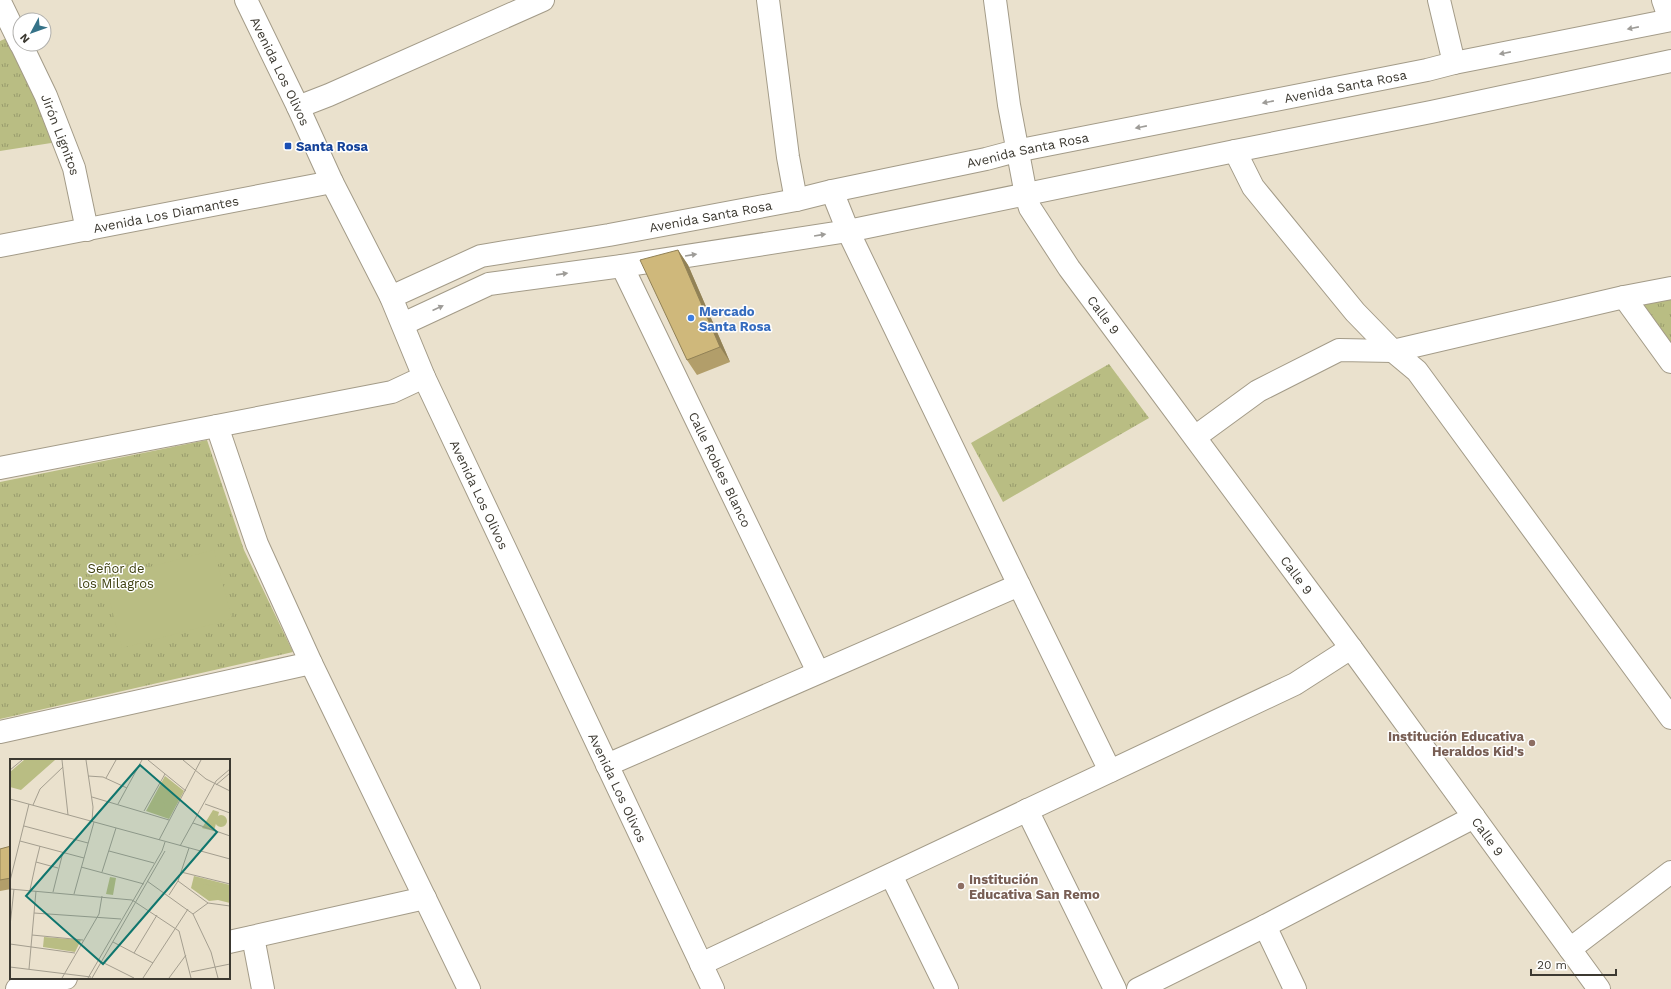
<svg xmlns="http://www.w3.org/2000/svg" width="1671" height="989" font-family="'Work Sans',sans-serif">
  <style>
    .grass { fill: url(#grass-tufts) }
    .pitch { fill: #b9bd83 }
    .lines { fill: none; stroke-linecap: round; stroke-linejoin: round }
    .street-casing { stroke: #a39b88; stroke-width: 24 }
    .secondary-casing { stroke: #a39b88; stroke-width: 24 }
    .street { stroke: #fff; stroke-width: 22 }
    .secondary { stroke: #fff; stroke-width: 22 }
    .wall { fill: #b29e6a }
    .shaded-wall { fill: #918156 }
    .building { fill: #cfb87b; stroke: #918156 }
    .oneway { fill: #9e9c98 }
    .transit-dot { fill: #1a4fb4; stroke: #fff; stroke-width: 1.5 }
    .shop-dot { fill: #3f7fe0; stroke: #fff; stroke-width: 1.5 }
    .education-dot { fill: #8d6e63; stroke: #fff; stroke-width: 1.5 }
    .labels { text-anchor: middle; stroke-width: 3; stroke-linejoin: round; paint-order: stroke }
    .street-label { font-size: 13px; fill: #3c3931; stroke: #fff }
    .transit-label { font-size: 13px; font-weight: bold; fill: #164399; stroke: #fff; text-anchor: start }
    .shop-label { font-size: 13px; font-weight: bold; fill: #366cbe; stroke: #fff; text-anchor: start }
    .park-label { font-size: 13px; fill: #3e4010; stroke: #fff }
    .education-label { font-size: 13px; font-weight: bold; fill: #785e54; stroke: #fff; text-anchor: end }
    .inset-road { fill: none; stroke: #a49e8f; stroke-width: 1 }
    .view { fill: #0f766e; fill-opacity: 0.15; stroke: #0f766e; stroke-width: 2 }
    .inset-edge { fill: none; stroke: #3c3931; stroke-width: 2 }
  </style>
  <defs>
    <pattern id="grass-tufts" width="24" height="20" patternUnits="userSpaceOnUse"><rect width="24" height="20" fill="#b9bd83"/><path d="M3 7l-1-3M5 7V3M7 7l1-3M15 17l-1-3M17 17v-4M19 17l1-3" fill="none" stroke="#989b6c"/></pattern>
  </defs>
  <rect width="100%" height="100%" fill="#eae1cd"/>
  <!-- grass -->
  <path class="grass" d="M16 34 64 141 0 151V41Z
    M1671 299V346L1641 305Z
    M1109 364 1149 418 1003 502 971 443Z
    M207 440 244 550 293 652 0 719V482Z"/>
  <!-- pitch -->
  <path class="pitch" d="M214 550 232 619 122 648 104 579Z"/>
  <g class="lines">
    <!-- street casing -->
    <g class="street-casing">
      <g id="street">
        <path d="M768 0 788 157 796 200"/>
        <path id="s1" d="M995 0 1009 105 1026 195 1030 208 1069 268 1351 648 1599 989"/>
        <path d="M1439 0 1454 63"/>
        <path d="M1663 0 1670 20"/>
        <path d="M0 2 20 43"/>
        <path id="s2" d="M21 44 46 96 74 168 87 230"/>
        <path d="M298 107 329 95 543 0"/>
        <path d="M1235 151 1253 187 1355 312 1393 351 1417 371 1671 718"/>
        <path d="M832 191 848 231 1019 585 1110 771"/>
        <path id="s3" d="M622 266 818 672"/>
        <path d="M1624 297 1671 362"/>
        <path d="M217 426 257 544 311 663 469 989"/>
        <path d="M1195 437 1258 391 1339 350 1393 351 1624 297 1671 288"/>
        <path d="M0 468 392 392 424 377"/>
        <path d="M0 732 311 663"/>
        <path d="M607 765 1019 585"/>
        <path d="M1027 810 1115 989"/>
        <path d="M891 875 947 989"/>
        <path d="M1265 926 1295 989"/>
        <path d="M253 937 263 989"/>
        <path d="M229 942 425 898"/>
        <path d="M1570 949 1671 872"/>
        <path d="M701 964 1295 684 1351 648"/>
        <path d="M17 989 66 978"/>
        <path d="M1138 989 1265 926 1474 817"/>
      </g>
    </g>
    <!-- secondary casing -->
    <g class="secondary-casing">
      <g id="secondary">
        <path id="s4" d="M246 0 298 107 332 182 391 297 424 377 713 989"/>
        <path id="s5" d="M0 246 332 182"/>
        <path id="s6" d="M391 297 481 256 609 235 796 200 832 191 986 159 1016 151 1427 70 1454 63 1671 20"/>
        <path d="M403 324 489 284 622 266 848 231 1235 151 1431 112 1671 61"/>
      </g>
    </g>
    <!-- street -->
    <use href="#street" class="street"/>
    <!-- secondary -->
    <use href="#secondary" class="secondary"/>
  </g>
  <!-- wall -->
  <path class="wall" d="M678 250 688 265 730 362 697 375 687 360Z
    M11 846V889L0 891V849Z"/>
  <!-- shaded-wall -->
  <path class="shaded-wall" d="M678 250 688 265 730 362 720 347Z"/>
  <!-- building -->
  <path class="building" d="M678 250 720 347 687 360 640 260Z
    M11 846V878L0 880V849Z"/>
  <!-- one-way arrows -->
  <defs><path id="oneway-solid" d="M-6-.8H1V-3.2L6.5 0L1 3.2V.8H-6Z"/></defs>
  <g class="oneway">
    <use href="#oneway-solid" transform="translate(1633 28) rotate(169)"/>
    <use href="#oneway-solid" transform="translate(1505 53) rotate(169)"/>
    <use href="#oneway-solid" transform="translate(1268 102) rotate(169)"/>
    <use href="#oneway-solid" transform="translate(1141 127) rotate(169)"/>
    <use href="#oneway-solid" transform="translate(820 235) rotate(-9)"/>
    <use href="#oneway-solid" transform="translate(691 255) rotate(-9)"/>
    <use href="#oneway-solid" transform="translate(562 274) rotate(-8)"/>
    <use href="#oneway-solid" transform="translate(438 308) rotate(-24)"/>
  </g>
  <!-- markers -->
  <rect class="transit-dot" x="284" y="142" width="8" height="8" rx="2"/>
  <circle class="shop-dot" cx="691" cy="318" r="4"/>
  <g class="education-dot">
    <circle cx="1532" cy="743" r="4"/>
    <circle cx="961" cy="886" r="4"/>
  </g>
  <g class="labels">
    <!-- street labels -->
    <g class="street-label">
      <text dy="5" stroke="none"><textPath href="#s4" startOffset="79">Avenida Los Olivos</textPath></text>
      <text dy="5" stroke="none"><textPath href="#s6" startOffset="980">Avenida Santa Rosa</textPath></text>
      <text dy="5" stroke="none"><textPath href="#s2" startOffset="99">Jirón Lignitos</textPath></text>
      <text dy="5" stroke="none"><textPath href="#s6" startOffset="656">Avenida Santa Rosa</textPath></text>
      <text dy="5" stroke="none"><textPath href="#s5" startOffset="169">Avenida Los Diamantes</textPath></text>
      <text dy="5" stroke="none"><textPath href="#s6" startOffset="332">Avenida Santa Rosa</textPath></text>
      <text dy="5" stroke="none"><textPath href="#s1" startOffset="341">Calle 9</textPath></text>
      <text dy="5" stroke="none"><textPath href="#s3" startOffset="226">Calle Robles Blanco</textPath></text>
      <text dy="5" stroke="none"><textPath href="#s4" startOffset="547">Avenida Los Olivos</textPath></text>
      <text dy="5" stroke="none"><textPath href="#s1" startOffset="665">Calle 9</textPath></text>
      <text dy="5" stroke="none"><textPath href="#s4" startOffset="871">Avenida Los Olivos</textPath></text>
      <text dy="5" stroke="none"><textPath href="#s1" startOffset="989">Calle 9</textPath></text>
    </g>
    <!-- transit labels -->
    <g class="transit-label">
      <text x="296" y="151">Santa Rosa</text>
    </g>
    <!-- shop labels -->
    <g class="shop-label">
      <text x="699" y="316">Mercado<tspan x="699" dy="15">Santa Rosa</tspan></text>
    </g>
    <!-- park labels -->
    <g class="park-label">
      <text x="116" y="573">Señor de<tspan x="116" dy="15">los Milagros</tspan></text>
    </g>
    <!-- education labels -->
    <g class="education-label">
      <text x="1524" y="741">Institución Educativa<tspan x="1524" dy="15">Heraldos Kid's</tspan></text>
      <text x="969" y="884" text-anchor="start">Institución<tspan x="969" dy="15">Educativa San Remo</tspan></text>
    </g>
  </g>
  <!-- overview -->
  <g transform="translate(10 759)">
    <rect width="220" height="220" fill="#eae1cd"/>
    <path d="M14 1H45L11 31 0 28V13ZM155 17 174 32 159 60 136 52ZM203 51 209 53 204 72 192 69ZM184 117 220 126V144L208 141 199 142 181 129ZM100 118 106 119 103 136 96 135ZM34 178 71 181 65 193 33 188Z" fill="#b9bd83"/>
    <path d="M143.5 46a5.5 5.5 0 1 1 11 0a5.5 5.5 0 1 1-11 0ZM205 62a6 6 0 1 1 12 0a6 6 0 1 1-12 0ZM194 125 208 128 206 136 192 132Z" fill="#b9bd83"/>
    <path class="inset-road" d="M52 1 58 56M76 1 83 48 82 62M138 1 176 32M173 1 196 20 220 32M0 11 12 1M78 17 93 18 117 29M96 19 106 1M206 26 220 14M82 38 159 61M0 40 220 100M108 45 132 1M195 45 220 54M23 46 30 30 53 8M134 52 155 15M183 64 220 77M14 67 78 84M149 81 191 1M10 82 74 99M170 87 206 22 220 10M99 92 144 104M26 103 30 87M71 108 134 125M92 113 106 69M171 113 220 125M0 122 19 45M137 122 183 155 201 193 208 219M168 122 198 144M0 130 122 141 169 172 181 219M20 131 26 103 48 109M43 133 53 93M64 135 84 63M159 136 168 122 179 89M24 154 111 160M183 155 198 144 220 147M0 167 4 130M22 176 73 181M103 183 143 204M0 185 65 194M124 194 147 156M92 203 124 219M0 208 81 218M19 210 26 132M181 213 220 205M52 219 89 155 92 137M78 219 152 92 155 83M82 219 155 92M133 219 178 150M159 219 176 196"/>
    <path class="view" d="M130 6 207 73 93 205 16 137Z"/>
    <rect width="220" height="220" class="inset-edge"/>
  </g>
  <!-- north arrow -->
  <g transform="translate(32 32) rotate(229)"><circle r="19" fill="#ffffff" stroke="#b1b0ad"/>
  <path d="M0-3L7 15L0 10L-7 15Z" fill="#357288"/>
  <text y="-6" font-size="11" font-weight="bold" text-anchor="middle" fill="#3c3931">N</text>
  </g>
  <!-- scale -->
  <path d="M1531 969v6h85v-6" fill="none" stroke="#3c3931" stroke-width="2"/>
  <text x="1537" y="969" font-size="12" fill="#3c3931" stroke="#ffffff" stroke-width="3" paint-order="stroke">20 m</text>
</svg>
